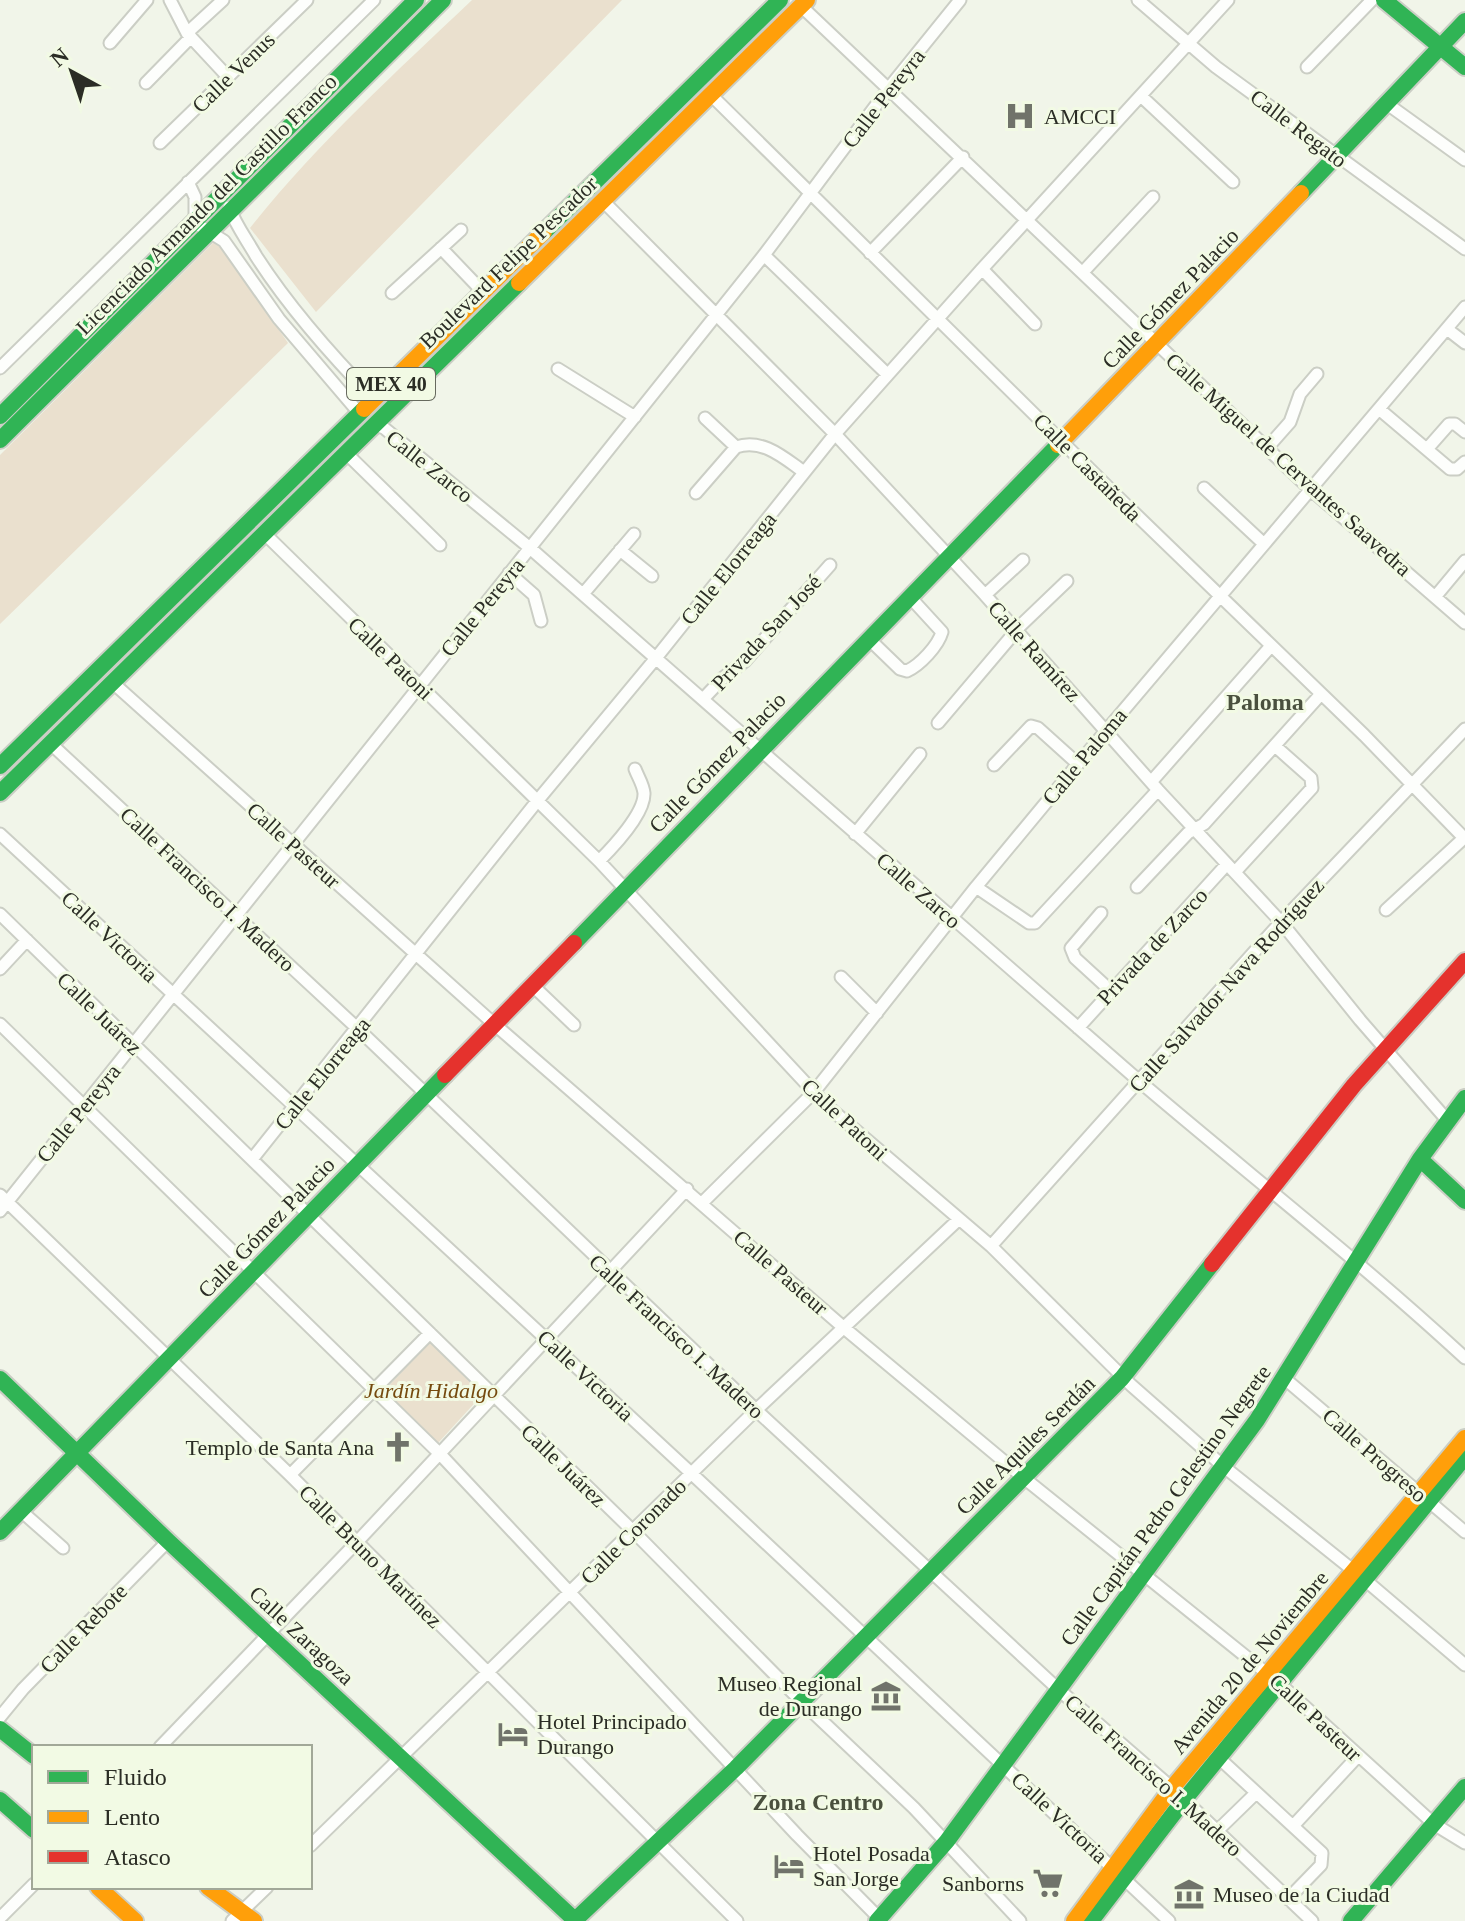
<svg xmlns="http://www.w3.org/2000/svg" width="1465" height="1921" font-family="Georgia,serif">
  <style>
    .green { fill: #eae0ce }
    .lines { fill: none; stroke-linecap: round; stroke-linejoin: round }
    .street-casing { stroke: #cbcec5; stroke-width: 15 }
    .fast-casing { stroke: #cbcec5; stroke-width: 20 }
    .slow-casing { stroke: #cbcec5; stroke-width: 20 }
    .jam-casing { stroke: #cbcec5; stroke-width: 20 }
    .street { stroke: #fdfefc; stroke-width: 11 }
    .fast { stroke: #30b455; stroke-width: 16 }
    .slow { stroke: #ff9f0a; stroke-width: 16 }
    .jam { stroke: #e5322d; stroke-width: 16 }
    .labels { text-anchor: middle; stroke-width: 6; stroke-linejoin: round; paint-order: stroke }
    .shield { fill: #f2fae4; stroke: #676a5e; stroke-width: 2 }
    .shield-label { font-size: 20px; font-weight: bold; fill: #2b2d25 }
    .street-label { font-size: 22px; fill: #2b2d25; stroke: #f2fae4 }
    .poi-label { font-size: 22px; fill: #2b2d25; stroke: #f2fae4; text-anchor: start }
    .park-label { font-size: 22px; font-style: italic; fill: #754a0e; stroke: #f2fae4 }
    .neighbourhood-label { font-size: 24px; font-weight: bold; fill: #4a503e; stroke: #f2fae4 }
  </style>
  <rect width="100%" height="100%" fill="#f1f5e9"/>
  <!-- green -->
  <path class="green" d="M472 0H622L316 312 250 228C316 145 395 73 472 0Z
    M217 239 288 343 0 624V455Z
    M430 1341 482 1395 438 1443 384 1391Z"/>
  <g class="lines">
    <!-- street casing -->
    <g class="street-casing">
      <path id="street" d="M170 0 187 33 228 77
        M1138 0 1216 67 1465 249
        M801 6 1309 488 1465 623
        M187 33 223 0
        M110 43 147 0
        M1307 67 1372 0
        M146 83 191 37
        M710 94 1122 501 1364 735 1465 839
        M1142 97 1233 182
        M1386 103 1465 160
        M160 143 307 0
        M188 182 195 197V223L224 241 279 319 360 414
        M602 200 835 434 985 595 1158 790 1281 922 1360 1020 1447 1120
        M229 207C235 224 247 240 256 256 290 309 331 355 375 400
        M441 248 484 293
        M870 253 963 157
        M764 255 887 374
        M982 269 1035 324
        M1083 272 1153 197
        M392 293 461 230
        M1447 329 1465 343
        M0 368 374 0
        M558 369 635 417
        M1379 409 1450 469H1457L1465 462
        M705 418 736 447
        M373 424 384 428 530 548C733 725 934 904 1138 1080 1247 1173 1360 1261 1465 1358
        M1267 448 1290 422 1300 394 1317 374
        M1427 449 1449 424H1455L1465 432
        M345 452 440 545
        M1204 488 1263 543
        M696 493 736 447C763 438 784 458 804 472
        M264 533 599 861 826 1105 991 1246 1131 1385 1223 1466 1364 1579 1465 1665
        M620 550 652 576
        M509 573 534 595 541 621
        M583 594 634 534
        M985 595 1023 560
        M1435 597 1465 561
        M868 638 900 669 907 671C920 665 938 646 942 632L909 596
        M112 682 493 1023 843 1327 1024 1478 1280 1684 1434 1824 1465 1843
        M703 699 723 678 745 661 830 565
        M938 723 1021 625 1067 581
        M50 743 357 1028 756 1410 1058 1689 1172 1788 1312 1921
        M994 765 1031 726 1038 728 1078 764
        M1151 782 1271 646
        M0 834 691 1473 1169 1921
        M855 834 920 754
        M599 861C613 847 645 813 644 793 643 784 638 777 635 769
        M1235 872 1312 788 1311 778 1275 746
        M976 887 1029 923H1035L1158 790
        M1137 887 1188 833 1204 824 1321 694
        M1386 910 1464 838
        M1101 913 1071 948 1075 958 1111 991
        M0 914 634 1532 802 1702 914 1808 1020 1921
        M0 969 27 940
        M841 977 877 1013
        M531 984 574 1025
        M0 1024 440 1454 797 1835 882 1921
        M1078 1028 1227 864
        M253 1158 538 800 656 658 835 434 982 269 1228 0
        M0 1195 290 1475 737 1921
        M702 1203 814 1092 976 887 1078 764 1465 307
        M0 1211 764 255 889 88 960 0
        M991 1246 1281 922 1465 729
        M1284 1378 1465 1532
        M290 1475 430 1333
        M20 1510 63 1548
        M0 1717 23 1689 168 1541
        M160 1747 357 1542 687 1189
        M1220 1759 1322 1853 1321 1865 1288 1899
        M1293 1826 1358 1756
        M1217 1831 1256 1793
        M310 1846 756 1410 958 1220
        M0 1918 34 1884
        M232 1921 267 1887"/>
    </g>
    <!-- fast casing -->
    <g class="fast-casing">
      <path id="fast" d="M1384 0 1465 67
        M1301 193 1465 21
        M544 232 780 0
        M0 416 416 0
        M0 440 443 0
        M0 766 364 409
        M0 793 519 283
        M574 943 1058 445
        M1420 1159 1465 1201
        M0 1379 168 1541 576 1921
        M0 1532 445 1075
        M0 1729 34 1756
        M0 1800 34 1830
        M574 1921 736 1768 1122 1378 1212 1264
        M877 1921 947 1841 1257 1420 1420 1159 1465 1098
        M1091 1921 1184 1800 1465 1457
        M1351 1921 1465 1787"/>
    </g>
    <!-- slow casing -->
    <g class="slow-casing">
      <path id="slow" d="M519 283 807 0
        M364 409 544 232
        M1058 445 1301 193
        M98 1887 135 1921
        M208 1887 254 1921
        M1074 1921 1172 1788 1465 1438"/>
    </g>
    <!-- jam casing -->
    <g class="jam-casing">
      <path id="jam" d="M445 1075 574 943
        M1212 1264 1354 1085 1465 961"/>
    </g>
    <!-- street -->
    <use href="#street" class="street"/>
    <!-- fast -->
    <use href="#fast" class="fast"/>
    <!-- slow -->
    <use href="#slow" class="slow"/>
    <!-- jam -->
    <use href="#jam" class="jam"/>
  </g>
  <!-- icons -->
  <defs>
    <g id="hospital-bare" transform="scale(2.4)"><path d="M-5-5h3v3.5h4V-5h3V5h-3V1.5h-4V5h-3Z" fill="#70736a" stroke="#f2fae4" stroke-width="2.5" paint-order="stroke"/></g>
    <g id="church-bare" transform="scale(2.4)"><path d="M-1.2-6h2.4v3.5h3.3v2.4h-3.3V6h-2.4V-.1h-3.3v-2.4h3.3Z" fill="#70736a" stroke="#f2fae4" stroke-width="2.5" paint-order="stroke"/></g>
    <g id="museum-bare" transform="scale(2.4)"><path d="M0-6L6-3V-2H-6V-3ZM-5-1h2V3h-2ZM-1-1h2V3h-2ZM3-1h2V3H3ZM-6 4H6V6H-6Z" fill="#70736a" stroke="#f2fae4" stroke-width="2.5" paint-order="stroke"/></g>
    <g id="hotel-bare" transform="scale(2.4)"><path d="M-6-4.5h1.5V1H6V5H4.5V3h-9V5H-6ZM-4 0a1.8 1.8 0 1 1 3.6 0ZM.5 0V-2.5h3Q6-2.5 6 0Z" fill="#70736a" stroke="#f2fae4" stroke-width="2.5" paint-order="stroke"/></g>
    <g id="supermarket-bare" transform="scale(2.4)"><path d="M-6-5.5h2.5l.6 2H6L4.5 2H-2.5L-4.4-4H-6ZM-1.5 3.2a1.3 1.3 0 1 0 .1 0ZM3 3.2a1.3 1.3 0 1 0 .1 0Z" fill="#70736a" stroke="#f2fae4" stroke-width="2.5" paint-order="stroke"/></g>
  </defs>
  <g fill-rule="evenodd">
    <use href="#hospital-bare" x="1020" y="116"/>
    <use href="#church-bare" x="398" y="1447"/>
    <use href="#museum-bare" x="886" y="1696"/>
    <use href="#hotel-bare" x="513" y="1734"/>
    <use href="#hotel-bare" x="789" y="1866"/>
    <use href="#supermarket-bare" x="1048" y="1883"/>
    <use href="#museum-bare" x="1189" y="1894"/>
  </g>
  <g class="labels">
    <!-- shield labels -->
    <rect class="shield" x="347" y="368" width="88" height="32" rx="6"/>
    <g class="shield-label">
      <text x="391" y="391">MEX 40</text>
    </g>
    <!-- street labels -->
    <g class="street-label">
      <text transform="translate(233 72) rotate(-44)" y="8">Calle Venus</text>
      <text transform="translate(883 98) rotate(-52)" y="8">Calle Pereyra</text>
      <text transform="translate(1299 128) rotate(37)" y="8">Calle Regato</text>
      <text transform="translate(206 204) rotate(-45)" y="8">Licenciado Armando del Castillo Franco</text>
      <text transform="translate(508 262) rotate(-44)" y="8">Boulevard Felipe Pescador</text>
      <text transform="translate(1170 298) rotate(-46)" y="8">Calle Gómez Palacio</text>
      <text transform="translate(1289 464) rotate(42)" y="8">Calle Miguel de Cervantes Saavedra</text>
      <text transform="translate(430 466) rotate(38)" y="8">Calle Zarco</text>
      <text transform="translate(1088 467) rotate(45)" y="8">Calle Castañeda</text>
      <text transform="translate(728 568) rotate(-51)" y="8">Calle Elorreaga</text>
      <text transform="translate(482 607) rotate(-51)" y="8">Calle Pereyra</text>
      <text transform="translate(766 632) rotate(-47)" y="8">Privada San José</text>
      <text transform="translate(1035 651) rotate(48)" y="8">Calle Ramírez</text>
      <text transform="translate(391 658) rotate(44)" y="8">Calle Patoni</text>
      <text transform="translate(1084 756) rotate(-50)" y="8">Calle Paloma</text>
      <text transform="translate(717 762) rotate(-46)" y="8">Calle Gómez Palacio</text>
      <text transform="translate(294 845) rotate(42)" y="8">Calle Pasteur</text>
      <text transform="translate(208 889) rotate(43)" y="8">Calle Francisco I. Madero</text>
      <text transform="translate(919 890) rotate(41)" y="8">Calle Zarco</text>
      <text transform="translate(110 936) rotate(43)" y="8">Calle Victoria</text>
      <text transform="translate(1152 946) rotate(-47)" y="8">Privada de Zarco</text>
      <text transform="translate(1226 985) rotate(-48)" y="8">Calle Salvador Nava Rodríguez</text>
      <text transform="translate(100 1013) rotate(44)" y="8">Calle Juárez</text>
      <text transform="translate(322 1073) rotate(-51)" y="8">Calle Elorreaga</text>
      <text transform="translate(78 1113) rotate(-51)" y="8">Calle Pereyra</text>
      <text transform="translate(845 1119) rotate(43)" y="8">Calle Patoni</text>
      <text transform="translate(266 1227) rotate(-46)" y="8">Calle Gómez Palacio</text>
      <text transform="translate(781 1272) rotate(41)" y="8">Calle Pasteur</text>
      <text transform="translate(677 1336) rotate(43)" y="8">Calle Francisco I. Madero</text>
      <text transform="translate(586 1375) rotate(43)" y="8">Calle Victoria</text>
      <text transform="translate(1025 1445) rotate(-45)" y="8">Calle Aquiles Serdán</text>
      <text transform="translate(1375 1455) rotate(41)" y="8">Calle Progreso</text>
      <text transform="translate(564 1465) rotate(44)" y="8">Calle Juárez</text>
      <text transform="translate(1165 1505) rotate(-54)" y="8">Calle Capitán Pedro Celestino Negrete</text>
      <text transform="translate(633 1531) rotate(-45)" y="8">Calle Coronado</text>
      <text transform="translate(371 1556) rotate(45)" y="8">Calle Bruno Martínez</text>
      <text transform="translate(83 1628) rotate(-46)" y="8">Calle Rebote</text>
      <text transform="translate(302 1635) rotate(43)" y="8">Calle Zaragoza</text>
      <text transform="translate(1249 1662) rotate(-50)" y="8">Avenida 20 de Noviembre</text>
      <text transform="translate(1316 1717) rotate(43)" y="8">Calle Pasteur</text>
      <text transform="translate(1154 1775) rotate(42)" y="8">Calle Francisco I. Madero</text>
      <text transform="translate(1060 1817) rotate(43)" y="8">Calle Victoria</text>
    </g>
    <!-- poi labels -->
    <g class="poi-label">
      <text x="1044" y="124">AMCCI</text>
      <text x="374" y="1455" text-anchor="end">Templo de Santa Ana</text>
      <text x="862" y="1691" text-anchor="end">Museo Regional<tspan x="862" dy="25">de Durango</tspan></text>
      <text x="537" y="1729">Hotel Principado<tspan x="537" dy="25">Durango</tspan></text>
      <text x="813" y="1861">Hotel Posada<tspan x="813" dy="25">San Jorge</tspan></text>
      <text x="1024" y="1891" text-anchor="end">Sanborns</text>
      <text x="1213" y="1902">Museo de la Ciudad</text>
    </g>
    <!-- park labels -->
    <g class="park-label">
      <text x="431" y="1398">Jardín Hidalgo</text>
    </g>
    <!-- neighbourhood labels -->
    <g class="neighbourhood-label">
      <text x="1265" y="710">Paloma</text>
      <text x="818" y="1810">Zona Centro</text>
    </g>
  </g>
  <!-- legend -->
  <rect x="32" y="1745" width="280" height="144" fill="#f2fae4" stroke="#a2a898" stroke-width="2"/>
  <rect x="48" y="1771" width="40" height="12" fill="#30b455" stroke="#a2a898" stroke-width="2"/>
  <text x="104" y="1785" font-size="24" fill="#2b2d25">Fluido</text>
  <rect x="48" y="1811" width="40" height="12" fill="#ff9f0a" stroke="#a2a898" stroke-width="2"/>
  <text x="104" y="1825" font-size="24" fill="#2b2d25">Lento</text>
  <rect x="48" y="1851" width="40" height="12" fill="#e5322d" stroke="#a2a898" stroke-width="2"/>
  <text x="104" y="1865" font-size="24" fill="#2b2d25">Atasco</text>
  <!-- north arrow -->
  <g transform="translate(72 72) rotate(320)" stroke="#f2fae4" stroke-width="6" paint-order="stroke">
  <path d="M0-6L14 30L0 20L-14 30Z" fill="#2b2d25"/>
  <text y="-12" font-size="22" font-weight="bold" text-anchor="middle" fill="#2b2d25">N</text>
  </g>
</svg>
